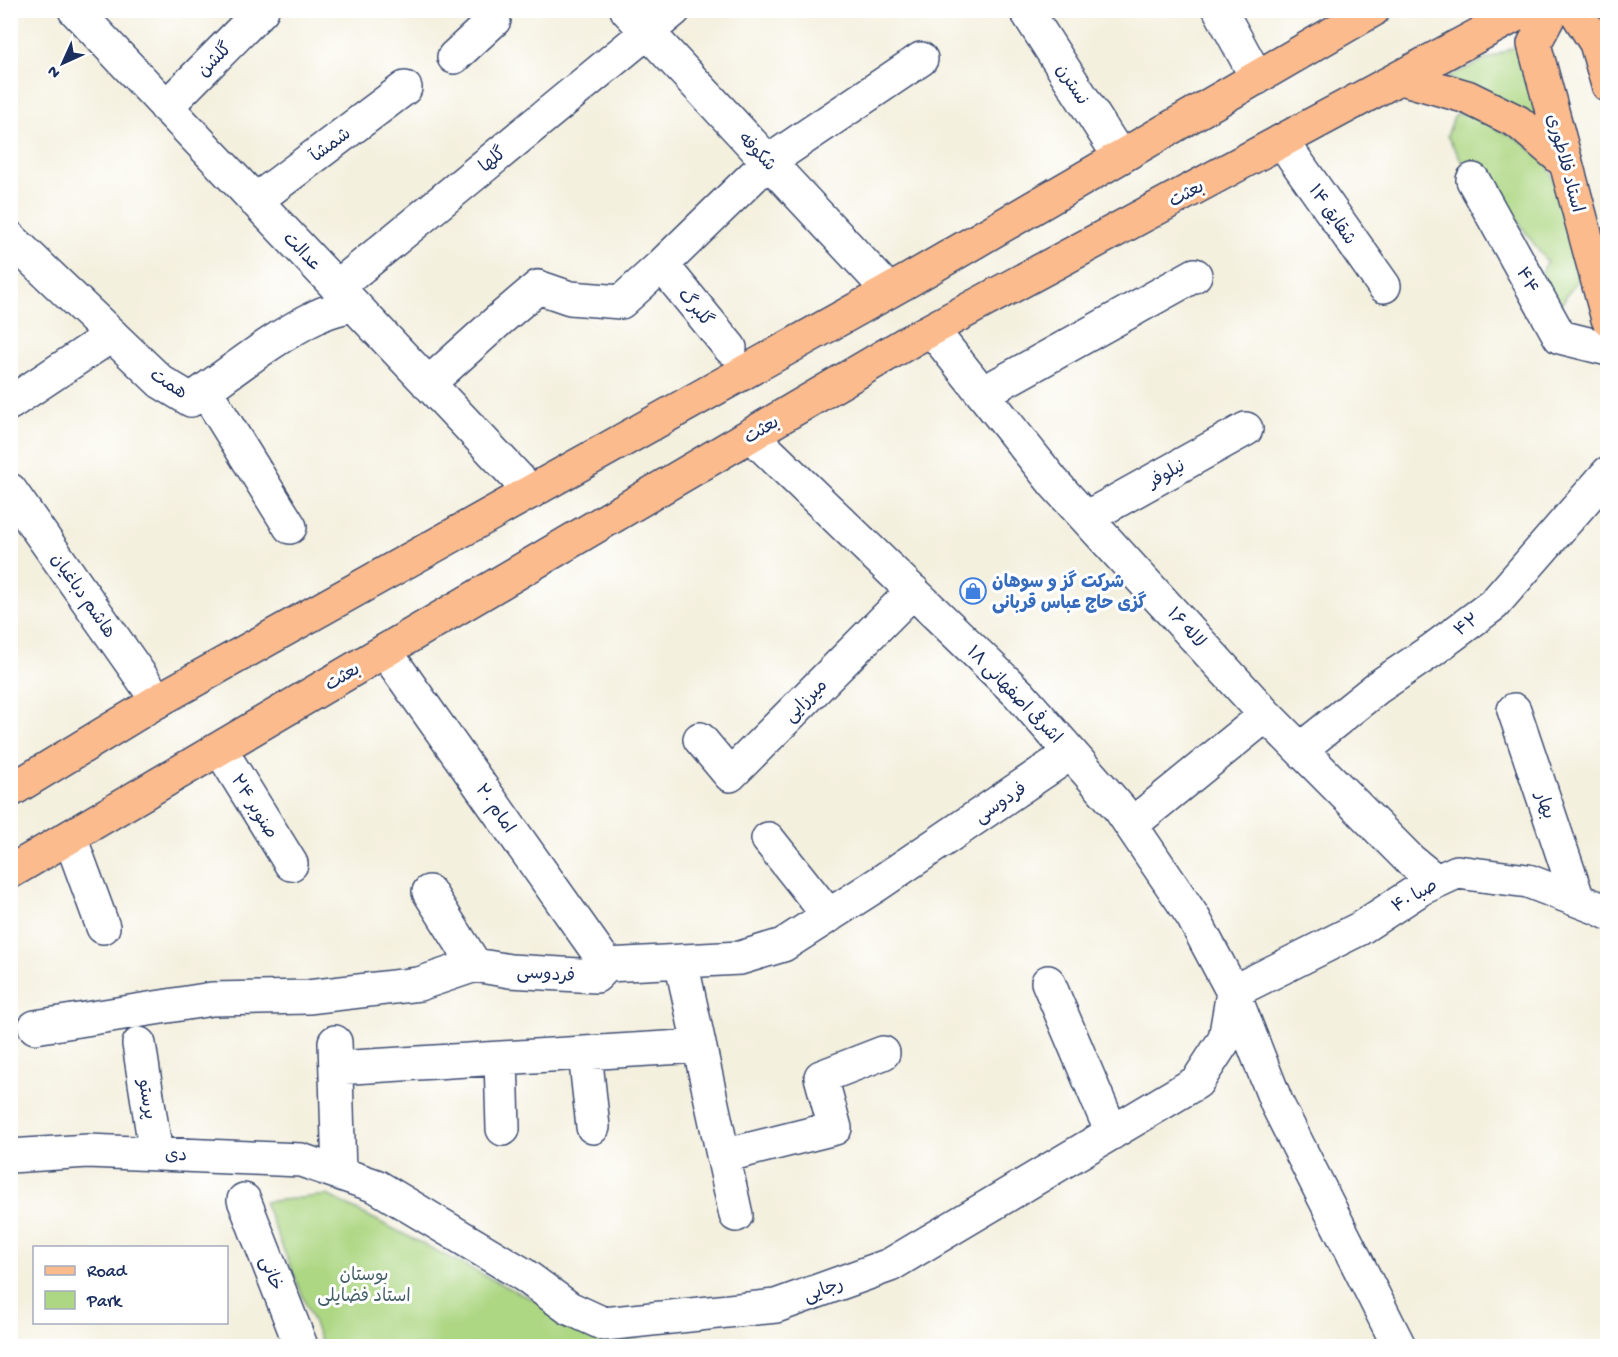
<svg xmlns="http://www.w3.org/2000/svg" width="1618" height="1357" font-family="'Gochi Hand','Playpen Sans Arabic',sans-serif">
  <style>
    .green { fill: #add783; stroke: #648370; stroke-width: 1.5 }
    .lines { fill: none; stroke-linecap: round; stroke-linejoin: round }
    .minor-casing { stroke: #3c4c71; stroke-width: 36 }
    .major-casing { stroke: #3c4c71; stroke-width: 36 }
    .minor { stroke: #fff; stroke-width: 33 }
    .major { stroke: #fbbb8d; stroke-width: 33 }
    .labels { text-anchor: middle; stroke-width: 6; stroke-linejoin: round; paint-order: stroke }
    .street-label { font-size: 18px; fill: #1b2f5e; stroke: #fff }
    .shop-label { font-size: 18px; font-weight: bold; fill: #366cbe; stroke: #fff; text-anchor: start }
    .park-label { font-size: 18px; fill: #476169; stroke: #fff }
  </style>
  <rect width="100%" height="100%" fill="#fff"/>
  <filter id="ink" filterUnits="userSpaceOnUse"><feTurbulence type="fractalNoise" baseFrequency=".0167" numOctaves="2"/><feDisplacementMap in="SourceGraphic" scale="12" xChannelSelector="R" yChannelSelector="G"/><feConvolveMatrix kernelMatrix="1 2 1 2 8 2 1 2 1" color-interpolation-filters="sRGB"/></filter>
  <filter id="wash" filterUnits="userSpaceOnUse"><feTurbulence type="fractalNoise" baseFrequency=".008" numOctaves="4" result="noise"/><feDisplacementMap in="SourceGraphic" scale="24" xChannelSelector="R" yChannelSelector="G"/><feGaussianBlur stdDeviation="1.35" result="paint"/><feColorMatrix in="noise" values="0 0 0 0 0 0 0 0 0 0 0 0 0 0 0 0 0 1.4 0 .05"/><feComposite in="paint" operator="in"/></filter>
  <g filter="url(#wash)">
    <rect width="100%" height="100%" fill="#f4f0de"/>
    <!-- green -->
    <path class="green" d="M1521 44 1549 132 1447 77Z
      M1455 114H1468L1523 142 1547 163 1557 189 1578 279 1553 316 1531 294 1547 262 1514 216 1498 223 1447 136Z
      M327 1195 521 1294 620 1336 663 1346H323L264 1202Z"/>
  </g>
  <g filter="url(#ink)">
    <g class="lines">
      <!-- minor casing -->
      <g class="minor-casing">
        <path id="minor" d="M75 10 531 492
          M627 10 889 291
          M1026 10 1120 157
          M1220 10 1257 78
          M454 57 494 20 483 10
          M166 107 262 10
          M1282 141 1384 286
          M1473 180 1560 337 1608 349
          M255 201 405 88
          M10 238 161 382 191 400C233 371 272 338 318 316 329 310 342 308 353 304
          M662 265 730 348
          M337 287 674 10
          M932 330 1054 483 1266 715 1410 860 1436 881
          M428 384 498 321 538 287 570 298 621 302 662 265 768 162 921 59
          M205 390 290 527
          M983 393 1195 275
          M10 403 112 335
          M751 435 1019 694 1120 809 1193 917 1233 992 1277 1104 1399 1346
          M10 490 158 701
          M1086 518 1246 429
          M385 651 607 965
          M1514 710 1578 900
          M700 739 730 775 913 591
          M220 749 291 864
          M1301 749 1378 687 1431 651 1494 604 1608 473
          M1131 825 1266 715
          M70 837 103 927
          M768 839 829 916
          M429 892 475 965
          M681 961 736 1215
          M1048 982 1112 1133
          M1233 992 1359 929 1422 888 1457 872 1528 881 1598 908 1608 913
          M35 1027 212 999 308 997 419 984 475 965 510 971 596 976 607 965 740 958 783 945 878 884 1071 753
          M335 1042 339 1173
          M139 1044 156 1154
          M585 1053 593 1127
          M501 1058 503 1129
          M336 1068 699 1046
          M10 1156 88 1151 301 1160 376 1186 524 1275 569 1308 604 1324 776 1306 890 1265 1197 1082 1225 1039 1233 992
          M723 1156 835 1128 821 1077 883 1053
          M244 1200 301 1346"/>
      </g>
      <!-- major casing -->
      <g class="major-casing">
        <path id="major" d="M1552 10 1534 44 1608 319
          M1575 10 1596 43 1608 85
          M1401 78 1467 97 1518 122 1566 163
          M10 791 166 696 909 280 1373 10
          M10 872 910 341 1525 10"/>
      </g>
      <!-- minor -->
      <use href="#minor" class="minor"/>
      <!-- major -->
      <use href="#major" class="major"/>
    </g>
  </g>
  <!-- icons -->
  <defs>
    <g id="shop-ring" transform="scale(1.35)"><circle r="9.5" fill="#fff" stroke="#3f7fe0" stroke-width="1.5"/><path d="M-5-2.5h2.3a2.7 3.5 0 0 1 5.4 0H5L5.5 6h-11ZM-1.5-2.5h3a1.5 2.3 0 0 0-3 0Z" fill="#3f7fe0"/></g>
  </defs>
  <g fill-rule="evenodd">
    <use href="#shop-ring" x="973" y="591"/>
  </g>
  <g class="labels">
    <!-- street labels -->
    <g class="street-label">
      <text transform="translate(214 59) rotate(-45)" y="6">گلشن</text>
      <text transform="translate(1073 84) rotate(57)" y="6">نسترن</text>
      <text transform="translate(330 144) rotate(-37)" y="6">شمشآ</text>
      <text transform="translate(758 151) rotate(47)" y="6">شکوفه</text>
      <text transform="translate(492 159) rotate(-39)" y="6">گلها</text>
      <text transform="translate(1566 163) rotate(75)" y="6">استاد فلاطوری</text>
      <text transform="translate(1186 193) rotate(-28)" y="6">بعثت</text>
      <text transform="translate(1333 214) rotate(55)" y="6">شقایق ۱۴</text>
      <text transform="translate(303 251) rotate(46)" y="6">عدالت</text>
      <text transform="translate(1528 280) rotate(61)" y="6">۴۴</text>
      <text transform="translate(696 307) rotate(50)" y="6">گلبرگ</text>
      <text transform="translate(169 383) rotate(33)" y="6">همت</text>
      <text transform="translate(761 429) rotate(-31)" y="6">بعثت</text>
      <text transform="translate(1166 473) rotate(-29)" y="6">نیلوفر</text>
      <text transform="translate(84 595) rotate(55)" y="6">هاشم دباغیان</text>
      <text transform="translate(1466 624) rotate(-37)" y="6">۴۲</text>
      <text transform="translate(1187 627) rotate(48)" y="6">لاله ۱۶</text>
      <text transform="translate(342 676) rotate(-31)" y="6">بعثت</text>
      <text transform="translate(1015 694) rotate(46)" y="6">اشرفی اصفهانی ۱۸</text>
      <text transform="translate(805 700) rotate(-45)" y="6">میرزایی</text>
      <text transform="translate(1000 802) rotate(-34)" y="6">فردوسی</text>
      <text transform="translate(1546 805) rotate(71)" y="6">بهار</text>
      <text transform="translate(255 806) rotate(58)" y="6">صنوبر ۲۴</text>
      <text transform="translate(496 808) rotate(55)" y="6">امام ۲۰</text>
      <text transform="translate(1414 895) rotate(-30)" y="6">صبا ۴۰</text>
      <text transform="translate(546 973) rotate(4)" y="6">فردوسی</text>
      <text transform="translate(148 1099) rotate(81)" y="6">پرستو</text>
      <text transform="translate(176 1154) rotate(2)" y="6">دی</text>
      <text transform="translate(272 1273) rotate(69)" y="6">خانی</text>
      <text transform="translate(823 1289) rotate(-20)" y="6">رجایی</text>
    </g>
    <!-- shop labels -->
    <g class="shop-label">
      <text x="992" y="587">شرکت گز و سوهان<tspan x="992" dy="21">گزی حاج عباس قربانی</tspan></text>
    </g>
    <!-- park labels -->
    <g class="park-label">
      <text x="364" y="1280">بوستان<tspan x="364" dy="21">استاد فضایلی</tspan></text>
    </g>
  </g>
  <!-- margin -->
  <rect width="1618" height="1357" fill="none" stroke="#fff" stroke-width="36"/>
  <!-- legend -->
  <rect x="33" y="1246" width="195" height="78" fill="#ffffff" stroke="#a4acbf" stroke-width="1.5"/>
  <rect x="45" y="1266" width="30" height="9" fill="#fbbb8d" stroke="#a4acbf" stroke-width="1.5"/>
  <text x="87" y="1276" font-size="18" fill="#1b2f5e">Road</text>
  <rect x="45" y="1291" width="30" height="18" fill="#add783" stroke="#a4acbf" stroke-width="1.5"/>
  <text x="87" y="1306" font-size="18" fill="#1b2f5e">Park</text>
  <!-- north arrow -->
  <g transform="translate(63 63) rotate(225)" stroke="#ffffff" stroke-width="4.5" paint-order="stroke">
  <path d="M0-4.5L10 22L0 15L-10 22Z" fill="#1b2f5e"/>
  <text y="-9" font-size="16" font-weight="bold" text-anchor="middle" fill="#1b2f5e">N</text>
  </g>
</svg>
